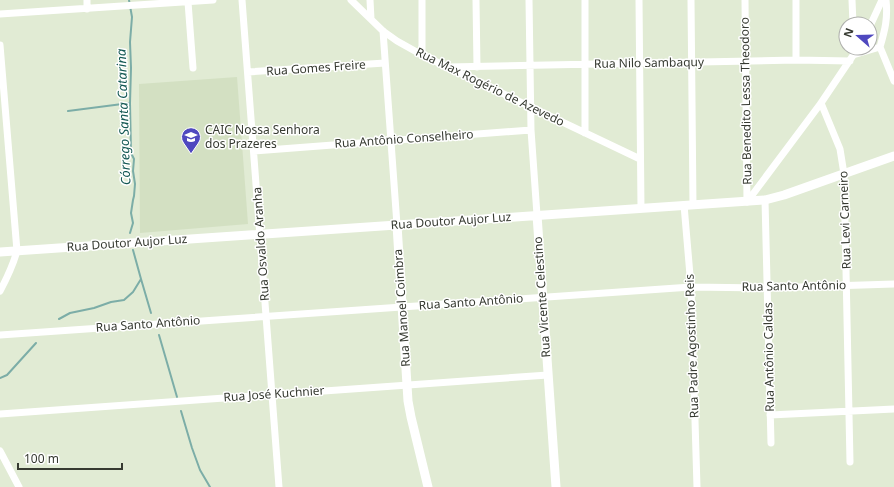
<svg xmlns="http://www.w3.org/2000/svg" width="894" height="487" font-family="'Noto Sans',sans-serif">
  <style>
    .built { fill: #d3e0c2 }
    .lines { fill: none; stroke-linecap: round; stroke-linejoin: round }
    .stream { stroke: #7cada7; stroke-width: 2 }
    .minor { stroke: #fff; stroke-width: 7 }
    .tertiary { stroke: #fff; stroke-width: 9 }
    .labels { text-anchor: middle; stroke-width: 3; stroke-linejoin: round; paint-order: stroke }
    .street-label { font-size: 12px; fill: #363a31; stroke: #fff }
    .poi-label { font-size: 12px; fill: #363a31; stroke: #fff; text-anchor: start }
    .water-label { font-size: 13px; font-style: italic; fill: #135853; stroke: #fff }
  </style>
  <rect width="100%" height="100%" fill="#e1ebd4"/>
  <!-- built -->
  <path class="built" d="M237 77 248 224 140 233 139 84Z"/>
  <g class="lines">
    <!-- stream -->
    <path class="stream" d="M129 0 132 17 130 42 131 68 130 103 131 153 134 159 133 171 135 184 134 196 133 200 131 213 133 223 130 233
      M68 111 130 103
      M133 250 141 279 151 313
      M59 319 70 313 94 308 111 302 124 300 133 292 141 279
      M159 335 177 397
      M0 378 7 375 36 343
      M181 411 192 448 200 470 210 487"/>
    <!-- minor -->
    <path class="minor" d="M242 0 279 487
      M351 0 383 31 397 41 422 55 640 159
      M370 0 371 19
      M422 0V55
      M476 0 477 67
      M529 0 531 130 537 215
      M585 0V133
      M639 0 641 208
      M691 0 693 205
      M745 0 747 202
      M796 0V60
      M852 0 853 24
      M886 0C888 18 885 30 880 47L894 81
      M188 2 193 68
      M87 9V0
      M0 14 213 0
      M870 26 882 0
      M383 31 397 225
      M0 45 17 251C13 265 7 278 0 291
      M853 54V55L880 47
      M448 67 796 60 850 61
      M248 72 385 63
      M821 103 840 149 844 174 850 462
      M254 151 531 130
      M765 200 771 443
      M747 202 821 103 858 48
      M684 205 691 287 697 487
      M0 335 691 287 767 288 894 284
      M0 414 548 375
      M770 415 894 409
      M0 451 19 487"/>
    <!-- tertiary -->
    <path class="tertiary" d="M537 215 556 487
      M397 225 408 401 411 417 428 487
      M0 252 765 200 784 195 894 156"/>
  </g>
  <!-- icons -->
  <defs>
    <g id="school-pin" transform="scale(1)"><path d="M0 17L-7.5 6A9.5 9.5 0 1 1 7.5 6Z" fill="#4f48bf" stroke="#fff"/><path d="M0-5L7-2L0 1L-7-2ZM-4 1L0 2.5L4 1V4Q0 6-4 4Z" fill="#fff"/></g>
  </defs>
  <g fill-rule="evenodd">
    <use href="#school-pin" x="191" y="137"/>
  </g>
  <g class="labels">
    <!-- street labels -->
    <g class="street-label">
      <text transform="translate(649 63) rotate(-1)" y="4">Rua Nilo Sambaquy</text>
      <text transform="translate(316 68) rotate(-4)" y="4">Rua Gomes Freire</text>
      <text transform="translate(490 87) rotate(26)" y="4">Rua Max Rogério de Azevedo</text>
      <text transform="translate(746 101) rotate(-91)" y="4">Rua Benedito Lessa Theodoro</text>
      <text transform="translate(404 139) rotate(-4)" y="4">Rua Antônio Conselheiro</text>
      <text transform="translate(845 220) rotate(-92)" y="4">Rua Levi Carneiro</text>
      <text transform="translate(451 221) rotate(-4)" y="4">Rua Doutor Aujor Luz</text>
      <text transform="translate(127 243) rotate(-4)" y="4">Rua Doutor Aujor Luz</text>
      <text transform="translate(261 244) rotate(-94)" y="4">Rua Osvaldo Aranha</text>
      <text transform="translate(794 286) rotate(-1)" y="4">Rua Santo Antônio</text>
      <text transform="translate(542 297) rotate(-94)" y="4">Rua Vicente Celestino</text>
      <text transform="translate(471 302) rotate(-4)" y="4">Rua Santo Antônio</text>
      <text transform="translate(402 308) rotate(-94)" y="4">Rua Manoel Coimbra</text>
      <text transform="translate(148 324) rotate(-4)" y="4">Rua Santo Antônio</text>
      <text transform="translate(692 346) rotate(-92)" y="4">Rua Padre Agostinho Reis</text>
      <text transform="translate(769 357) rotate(-91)" y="4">Rua Antônio Caldas</text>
      <text transform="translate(274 394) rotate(-4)" y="4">Rua José Kuchnier</text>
    </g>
    <!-- poi labels -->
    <g class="poi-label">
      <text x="205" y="134">CAIC Nossa Senhora<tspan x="205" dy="14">dos Prazeres</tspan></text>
    </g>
    <!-- water labels -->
    <g class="water-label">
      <text transform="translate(123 117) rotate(-92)" y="5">Córrego Santa Catarina</text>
    </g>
  </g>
  <!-- north arrow -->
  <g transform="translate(858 36) rotate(290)"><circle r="19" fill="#ffffff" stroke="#afb0ad"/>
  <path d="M0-3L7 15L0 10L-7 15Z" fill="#4f48bf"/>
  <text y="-6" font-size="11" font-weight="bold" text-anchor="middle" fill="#363a31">N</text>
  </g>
  <!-- scale -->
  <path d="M18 463v6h104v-6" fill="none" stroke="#363a31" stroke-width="2"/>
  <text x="24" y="463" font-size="12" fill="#363a31" stroke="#ffffff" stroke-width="3" paint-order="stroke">100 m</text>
</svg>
